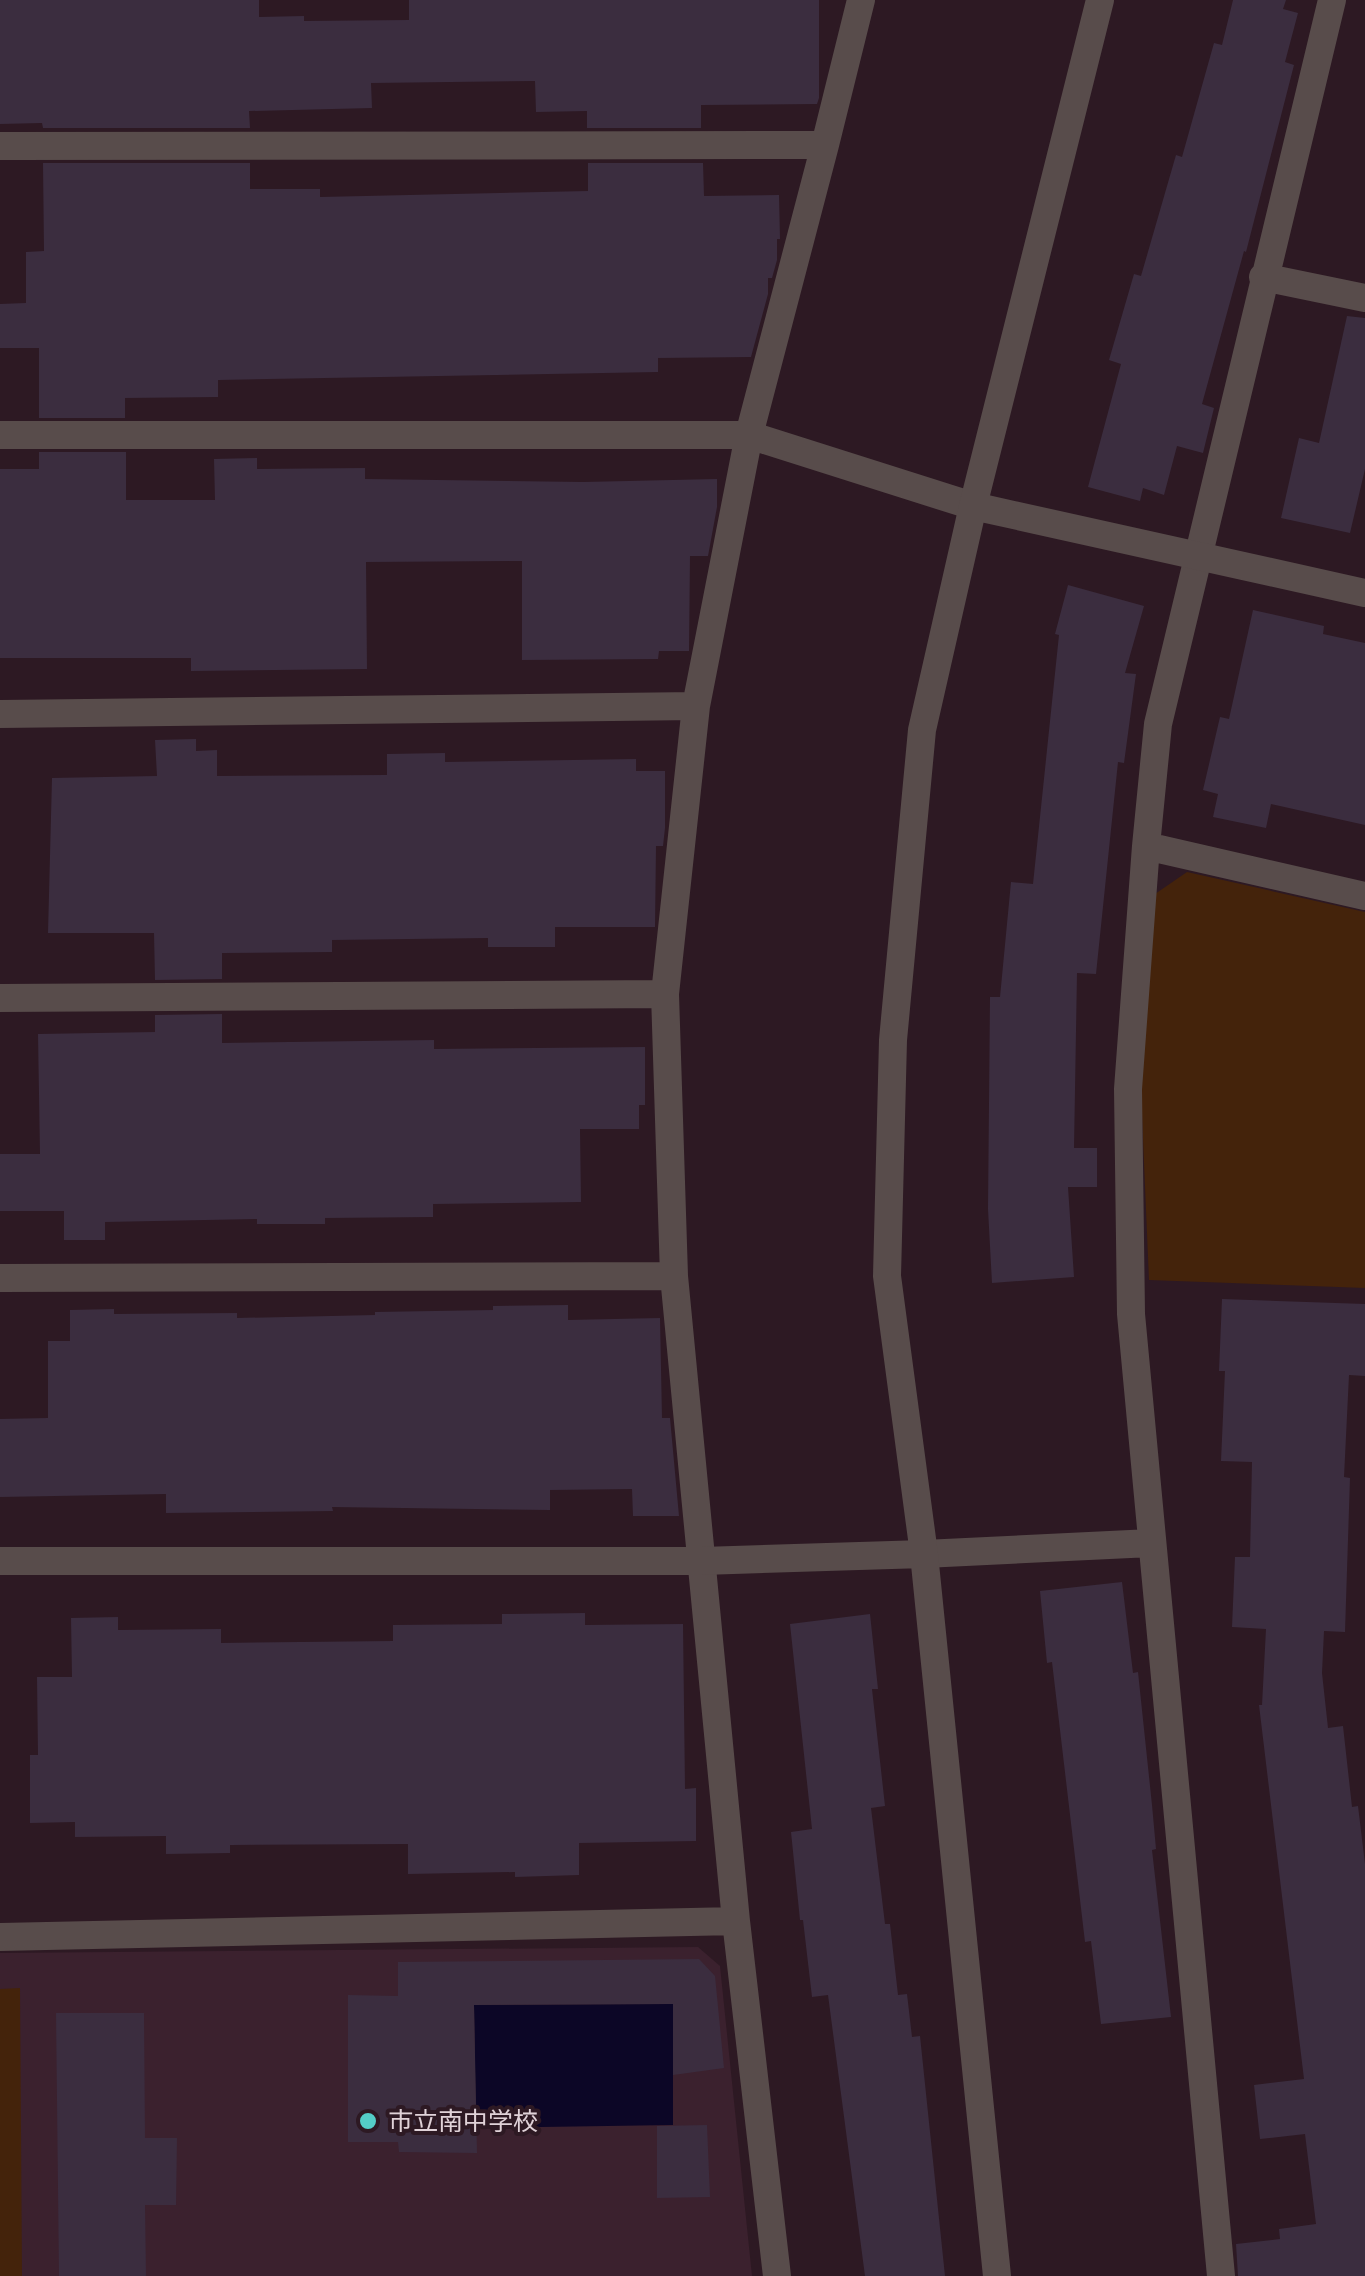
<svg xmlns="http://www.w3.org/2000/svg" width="1365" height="2276" font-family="Georgia,'Noto Sans JP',serif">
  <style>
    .built { fill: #3b212e }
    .green { fill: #44230b }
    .water { fill: #0c0626 }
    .building { fill: #3b2d3f }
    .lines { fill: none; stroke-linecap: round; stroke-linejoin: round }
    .minor { stroke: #584c4b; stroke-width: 28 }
    .tertiary { stroke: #584c4b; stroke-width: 28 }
    .poi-dot { fill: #54cdc7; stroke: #2d1923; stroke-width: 4 }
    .labels { text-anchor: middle; stroke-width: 8; stroke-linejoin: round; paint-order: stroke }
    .poi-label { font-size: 25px; fill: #e0d2d8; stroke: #2d1923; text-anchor: start }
  </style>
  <rect width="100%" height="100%" fill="#2d1923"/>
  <!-- built -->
  <path class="built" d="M698 1947 720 1966 752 2276H0V1953Z"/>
  <!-- green -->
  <path class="green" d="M1187 872 1365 912V1288L1149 1280 1141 1092 1155 894Z
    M20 1988 22 2276H0V1989Z"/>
  <!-- water -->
  <path class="water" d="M673 2004V2125L476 2128 474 2005Z"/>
  <!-- building -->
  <path class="building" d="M0 0H259V17L304 16V21L409 20V0H819V98L817 104 701 105V128H587V111L536 112 535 81 371 83 372 108 249 111 250 128H43L42 123 0 124Z
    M1233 0H1286L1283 9 1298 13 1285 62 1294 65 1246 252 1244 251 1202 404 1214 408 1203 453 1177 446 1164 495 1143 488 1140 501 1088 487 1121 364 1109 360 1134 274 1141 276 1176 155 1182 157 1214 43 1222 45Z
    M43 163H250V189H320V197L588 191V163H703L704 196 779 195 780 239H777V260L772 278H768V294L751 357 658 358V372L218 380V397L125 398V418H39V348H0V304L26 303V252L44 251Z
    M1347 316 1365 318V469L1350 533 1281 518 1299 438 1319 443Z
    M39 452H126V500H215L214 459 257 458V469L365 468V479L583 482 717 479V507L708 556H690L689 651H659L658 659 522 660V561L366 562 367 669 191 671V658H0V469H39Z
    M1068 585 1144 606 1125 673 1136 674 1124 763 1118 762 1096 974 1077 973 1074 1148H1097V1187H1068L1074 1277 992 1283 988 1209 990 997H1000L1011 882 1033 884 1059 635 1055 634Z
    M1253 610 1324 626 1323 634 1365 643V825L1271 804 1266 828 1213 817 1218 794 1203 790 1220 717 1229 719Z
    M196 739V751L217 750V776L387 775V754L445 753V762L636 759V771H665V828L663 846H656L655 927H555V947H488V938L332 940V952L222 953V979L155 980 154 933H48L52 778 157 776 155 740Z
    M222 1014V1043L434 1040V1049L645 1047V1105H639V1129H580L581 1202 433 1204V1217L325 1218V1224H257V1219L105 1222V1240H64V1211H0V1154H40L38 1034 155 1032V1015Z
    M1222 1299 1365 1304V1376L1349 1375 1344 1477 1350 1478 1345 1632 1324 1631 1322 1673 1328 1728 1343 1726 1352 1807 1358 1806 1365 1864V2276H1238L1236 2244 1280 2239 1279 2229 1316 2224 1305 2134 1260 2139 1254 2085 1304 2079 1259 1705H1262L1266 1629 1232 1627 1235 1557H1250L1252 1462 1221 1461 1225 1371H1219Z
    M568 1305V1320L660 1318 662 1418H670L679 1516H633L632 1489 550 1490V1510L332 1507 333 1511 166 1513V1494L0 1497V1419L48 1418V1341H70V1310L114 1309V1314L237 1313V1318L375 1315V1312L493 1310V1306Z
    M1122 1582 1133 1673 1138 1672 1152 1805 1156 1849 1152 1850 1171 2017 1101 2024 1091 1941 1085 1942 1052 1662 1047 1663 1040 1591Z
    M585 1613V1625L683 1624 685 1789 696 1788V1841L579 1843V1875L515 1877V1872L408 1874V1844L230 1845V1853L166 1854V1836L75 1837V1822L30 1823V1755H38L37 1677H72L71 1618 118 1617V1630L221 1629V1643L393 1641V1625L502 1624V1614Z
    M870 1614 878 1689H872L885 1806 871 1808 885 1924H890L898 1995 907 1994 912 2037 920 2036 945 2276H865L828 1995 812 1997 803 1920H800L791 1832 812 1829 790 1624Z
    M699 1959 715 1976 724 2068 673 2075V2004L474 2005 477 2153 399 2152 398 2142H348V1995L398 1996V1962Z
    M56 2013H144L145 2138H177L176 2205H145L146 2276H59Z
    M707 2125 710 2197 657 2198V2126Z"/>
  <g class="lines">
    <!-- minor -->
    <path class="minor" d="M1332 0 1158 724 1146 846 1365 896
      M0 146 825 145 861 0
      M1263 277 1365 298
      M0 435H749L973 506
      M0 714 696 706
      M1146 846 1128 1089 1131 1314 1221 2276
      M0 998 665 994
      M0 1278 674 1276
      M924 1554 1151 1543
      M0 1937 736 1921
      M777 2276 736 1921 674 1276 665 994 696 706 749 435 825 145"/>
    <!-- tertiary -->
    <path class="tertiary" d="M973 506 1365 593
      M0 1561H702L924 1554
      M997 2276 924 1554 887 1276 893 1040 922 730 973 506 1100 0"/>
  </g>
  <!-- markers -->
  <circle class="poi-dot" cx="368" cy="2121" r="10"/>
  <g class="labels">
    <!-- poi labels -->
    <g class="poi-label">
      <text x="388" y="2130">市立南中学校</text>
    </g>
  </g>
</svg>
